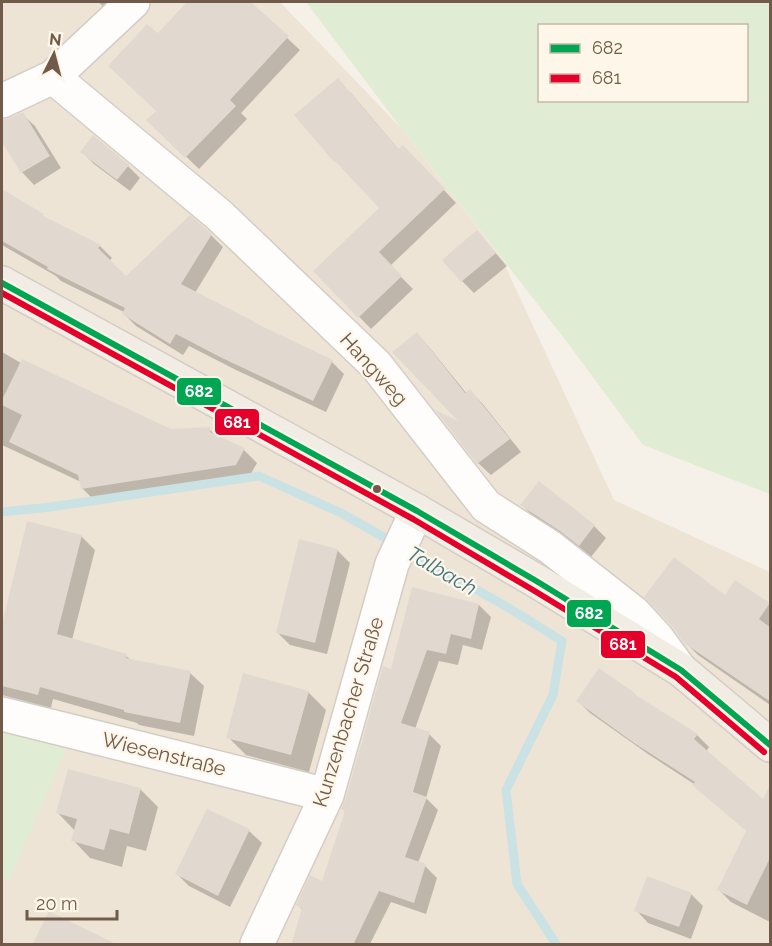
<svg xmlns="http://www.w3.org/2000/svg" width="772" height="946" font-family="Raleway,sans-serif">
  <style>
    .residential { fill: #eee4d5 }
    .green { fill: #e0ecd3; fill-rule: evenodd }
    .shadow { fill: #0003 }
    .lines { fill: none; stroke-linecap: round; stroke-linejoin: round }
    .stream { stroke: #cae2e4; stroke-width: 9 }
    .building { fill: #e1d9d0 }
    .minor-casing { stroke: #d4cdc5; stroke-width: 36 }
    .major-casing { stroke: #d4ccc5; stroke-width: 36 }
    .minor { stroke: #fefdfc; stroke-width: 33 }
    .major { stroke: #f1ede4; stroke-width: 33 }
    .bus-1-casing { stroke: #fef6e8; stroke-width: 10 }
    .bus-2-casing { stroke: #fef6e8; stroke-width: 10 }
    .bus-1 { stroke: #00a651; stroke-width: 6 }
    .bus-2 { stroke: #e4002b; stroke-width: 6 }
    .bus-dot { fill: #715a4a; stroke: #fef6e8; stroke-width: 2 }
    .labels { text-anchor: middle; stroke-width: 4.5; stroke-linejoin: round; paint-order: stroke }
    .street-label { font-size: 20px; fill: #715a4a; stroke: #fef6e8 }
    .water-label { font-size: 21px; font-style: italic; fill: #447685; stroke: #fef6e8 }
    .line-badge { stroke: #fef6e8; stroke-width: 2 }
    .badge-label { font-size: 16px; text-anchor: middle; font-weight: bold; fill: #fff }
  </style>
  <rect width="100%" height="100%" fill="#f5f1e8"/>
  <!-- residential -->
  <path class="residential" d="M2 2H280L401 128 502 259 614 500 770 572V944H2V878L9 881 2 710Z"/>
  <!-- green -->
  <path class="green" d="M306 2H770V494L643 445 567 342 401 128ZM540 26H746V100H540Z
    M2 729 68 745 9 881 2 878Z"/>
  <!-- shadow -->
  <path class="shadow" d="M98 2H119L110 12Z
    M189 2H248L300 50 241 113 247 119 199 169 148 120 157 111 158 35Z
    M350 92 399 150 415 159 456 203 390 266 413 289 371 329 315 271 381 208Z
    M22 114 35 126 61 168 34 185 22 172 2 139V120H10Z
    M82 152 128 166 140 178 130 191 94 164Z
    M2 195 63 238 53 222 100 246 112 258 109 261 126 278 211 235 223 247 195 293 332 362 344 374 326 412 236 370 189 346 183 355 136 326 124 314V312L61 281 56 276 2 245Z
    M477 232 507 266 474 293 462 281Z
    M417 334 429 347 467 394 470 391 482 403 521 452 491 475 478 463 440 414 464 426Z
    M2 352 21 363 171 431 209 429 218 438 244 450 257 463 249 477 95 501 82 488 81 482 2 445Z
    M522 505 594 526 606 538 591 557 574 543 534 517Z
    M81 536 95 550 72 640 126 656 131 660 190 673 204 686 194 736 139 725 137 723 53 699 51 708 2 695V627Z
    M337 550 350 563 327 654 290 645 278 633Z
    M725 597 769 605 770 606V705L698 655 685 642Z
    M479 605 491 617 482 650 463 645 458 665 439 661 415 729 429 734 441 746 426 798 438 810 418 863 425 866 437 878 426 914 391 902 370 944H292L303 910 298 905 323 883 346 813 343 809 392 671Z
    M308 692 326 710 309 772 246 755 228 737Z
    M634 694 640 699 697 735 709 747 706 752 770 809V922L731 902 719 890 757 840 694 784 648 754 590 713 578 701Z
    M140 789 158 807 146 851 127 846 122 867 90 858 73 840 75 831 58 813Z
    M208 811 249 831 262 843 230 907 189 886 177 874Z
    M691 894 703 906 691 939 648 923 636 910Z"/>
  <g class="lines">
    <!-- stream -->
    <path class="stream" d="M2 512 51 507 259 476 341 513 509 608 562 641 553 695 506 790 517 884 556 944"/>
  </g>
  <!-- building -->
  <path class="building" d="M187 2H251L289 36 230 100 236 106 185 158 146 120 156 111 108 66 147 24 158 33Z
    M338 78 398 149 403 145 445 189 379 252 402 276 358 318 313 271 379 208 335 161 334 162 294 115Z
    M23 112 50 156 21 173 2 142V120L10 118Z
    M93 135 129 165 117 180 80 152Z
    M2 189 44 214 43 216 101 245 98 248 126 276 190 215 212 234 181 284 253 321V322L333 360 313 401 222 358 176 334 170 344 122 314 125 308 47 269 48 267 2 241Z
    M477 230 496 253 461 282 442 260Z
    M417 332 465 393 470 389 510 439 477 464 435 410 458 421 392 352Z
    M22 359 171 429 210 427V432L245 448 236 465 81 489 78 475 9 442 22 415 2 405V400Z
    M539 481 595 525 579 546 560 531 520 505Z
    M27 521 82 535 57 634 127 654 126 658 191 671 180 723 124 712V710L40 687 38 695 2 686V624Z
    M299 539 338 549 315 643 276 633Z
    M674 557 725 595 735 580 770 603 759 619 771 628V702L684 643 671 625 644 597Z
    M412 587 479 604 471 639 451 634 446 654 427 650 401 723 430 732 413 792 427 797 405 857 426 864 414 903 379 891 353 945H291L302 908 296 905 310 875 322 881 345 811 341 809 345 800 357 759 383 666 391 669Z
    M599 668 635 693 634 694 698 734 694 739 763 799 771 783V856L747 905 717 890 746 831 692 785 695 782 634 743 576 701Z
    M243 673 309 691 291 755 226 738Z
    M68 769 141 788 129 834 110 829 104 850 71 841 77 819 56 813Z
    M207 809 250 829 218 896 175 874Z
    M647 876 692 893 679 927 634 911Z
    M49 911 118 945H32Z"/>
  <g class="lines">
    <!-- minor casing -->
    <g class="minor-casing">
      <path id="minor" d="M53 77 219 215 376 365 486 506 550 547 634 613 657 638 679 668
        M2 101 53 77 133 2
        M2 714 327 795
        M257 944 327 795 392 564 417 511"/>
    </g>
    <!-- major casing -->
    <g class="major-casing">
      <path id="major" d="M2 283 417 511 538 582 681 670 770 745"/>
    </g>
    <!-- minor -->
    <use href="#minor" class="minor"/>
    <!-- major -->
    <use href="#major" class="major"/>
    <!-- bus-1 casing -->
    <g class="bus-1-casing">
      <path id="bus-1" d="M2 283 417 511 538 582 681 670 770 745"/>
    </g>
    <!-- bus-2 casing -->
    <g class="bus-2-casing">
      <path id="bus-2" d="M2 293 413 519 533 590 676 677 764 752"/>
    </g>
    <!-- bus-1 -->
    <use href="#bus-1" class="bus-1"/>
    <!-- bus-2 -->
    <use href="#bus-2" class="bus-2"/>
  </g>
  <!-- markers -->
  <circle class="bus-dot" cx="377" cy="489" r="5"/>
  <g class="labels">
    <!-- street labels -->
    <g class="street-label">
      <text transform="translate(374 369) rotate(48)" y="7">Hangweg</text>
      <text transform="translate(348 712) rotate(-73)" y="7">Kunzenbacher Straße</text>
      <text transform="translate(164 754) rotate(14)" y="7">Wiesenstraße</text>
    </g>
    <!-- water labels -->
    <g class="water-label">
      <text transform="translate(442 571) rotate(30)" y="7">Talbach</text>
    </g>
  </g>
  <g class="line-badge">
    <rect x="176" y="377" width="46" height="29" rx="6" fill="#00a651"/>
    <rect x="214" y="408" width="46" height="28" rx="6" fill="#e4002b"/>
    <rect x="566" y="599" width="46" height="29" rx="6" fill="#00a651"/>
    <rect x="600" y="630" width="46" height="29" rx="6" fill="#e4002b"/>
  </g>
  <g class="badge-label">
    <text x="199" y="397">682</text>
    <text x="237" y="428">681</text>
    <text x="589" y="619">682</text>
    <text x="623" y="650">681</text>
  </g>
  <!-- border -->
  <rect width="772" height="946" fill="none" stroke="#715a4a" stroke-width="6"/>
  <!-- legend -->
  <rect x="538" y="24" width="210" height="78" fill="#fef6e8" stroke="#c6b8a9" stroke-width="1.5"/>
  <rect x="550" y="44" width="30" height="9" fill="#00a651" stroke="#c6b8a9" stroke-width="1.5"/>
  <text x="592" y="54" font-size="18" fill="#715a4a">682</text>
  <rect x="550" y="74" width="30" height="9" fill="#e4002b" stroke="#c6b8a9" stroke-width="1.5"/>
  <text x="592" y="84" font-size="18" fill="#715a4a">681</text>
  <!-- north arrow -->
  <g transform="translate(54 54) rotate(6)" stroke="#fef6e8" stroke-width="4.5" paint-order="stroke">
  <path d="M0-4.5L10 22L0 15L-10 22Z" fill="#715a4a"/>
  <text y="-9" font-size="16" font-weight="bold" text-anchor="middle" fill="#715a4a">N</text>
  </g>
  <!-- scale -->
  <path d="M27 910v9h90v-9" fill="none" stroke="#715a4a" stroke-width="3"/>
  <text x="36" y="910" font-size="18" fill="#715a4a" stroke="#fef6e8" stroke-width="4.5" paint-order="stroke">20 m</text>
</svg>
